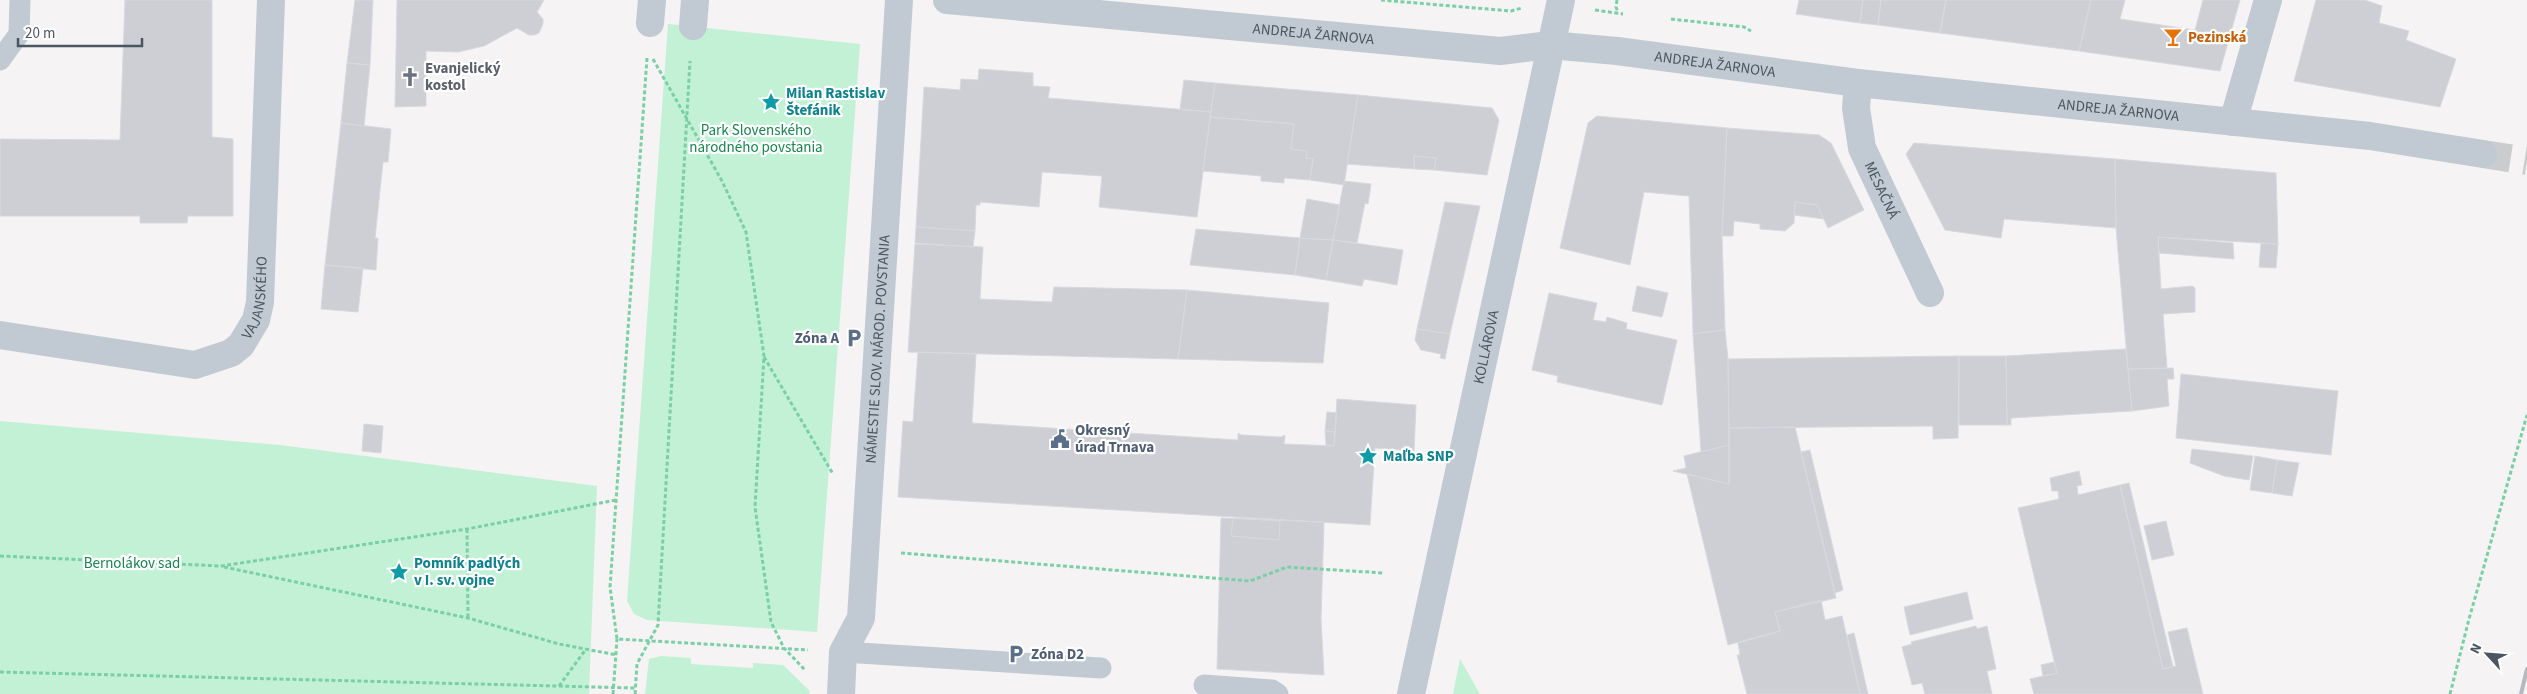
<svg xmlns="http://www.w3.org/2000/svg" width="2527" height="694" font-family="'Source Sans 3',sans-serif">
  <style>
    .green { fill: #c3f1d5 }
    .building { fill: #cdcfd5; stroke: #d7d9de }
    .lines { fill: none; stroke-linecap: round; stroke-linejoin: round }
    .minor-tunnel { stroke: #caccce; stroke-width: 28; stroke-dasharray: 28 14; stroke-linecap: butt }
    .path { stroke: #7ad0a6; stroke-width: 3; stroke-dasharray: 4 2.5; stroke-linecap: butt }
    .service { stroke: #c1cad2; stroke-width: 21 }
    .pedestrian { stroke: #c1cad2; stroke-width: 28 }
    .minor { stroke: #c1cad2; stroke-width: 28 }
    .rail { stroke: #b5b8bd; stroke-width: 4 }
    .labels { text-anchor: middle; stroke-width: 4.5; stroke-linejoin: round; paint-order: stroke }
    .street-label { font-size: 15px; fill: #4a5661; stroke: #fff }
    .food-label { font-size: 15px; font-weight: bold; fill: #c56008; stroke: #fff; text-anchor: start }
    .worship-label { font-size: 15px; font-weight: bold; fill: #5b616d; stroke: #fff; text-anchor: start }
    .culture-label { font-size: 15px; font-weight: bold; fill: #0d838f; stroke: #fff; text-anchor: start }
    .park-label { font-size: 15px; fill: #17864f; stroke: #fff }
    .service-label { font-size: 15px; font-weight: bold; fill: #4e5e75; stroke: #fff; text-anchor: start }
  </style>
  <rect width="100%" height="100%" fill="#f5f3f3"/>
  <!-- green -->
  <path class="green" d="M668 24 860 44 817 632 647 620 634 614 627 601Z
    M0 421 280 445 597 486 589 694H0Z
    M661 656 691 658V664L753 668V663L783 665 810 691 809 694H645L649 659Z
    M1460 659 1480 694H1453Z"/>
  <!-- building -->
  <path class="building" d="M125 0H212V137L233 139V216H188L187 223H140V216H0V139L120 140Z
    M355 0H373L370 65 347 63Z
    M397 0H544L537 12 543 19V24L539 33 534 35H529L517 28 484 46 458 52 426 51V106L395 107Z
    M1799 0H1863L1860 23 1796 14Z
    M1863 0H1881L1878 25 1860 23Z
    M1881 0H1946L1940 33 1878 25Z
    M1946 0H2091L2079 51 1940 33Z
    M2091 0H2125L2120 19 2195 30 2203 0H2240L2220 71 2079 51Z
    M2316 0H2365L2382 6 2379 23 2409 31 2406 40 2456 59 2440 107 2294 81Z
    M347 63 370 65 364 126 341 123Z
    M979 69 1033 73V86L1050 87 1048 98 1211 112 1197 217 1099 207 1102 176 1042 172 1039 207 980 202V205H976L975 231 916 227 924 87 960 90 961 79 978 80Z
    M1184 80 1215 83 1211 112 1180 109Z
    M1215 83 1358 95 1344 185 1310 180 1313 159 1306 158 1307 151 1291 149 1294 124 1210 117Z
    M1358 95 1492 108 1499 120 1487 175 1434 170 1436 158 1414 156V169L1347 164Z
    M1597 116 1727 128 1722 236 1725 330 1693 334 1689 196 1644 192 1630 265 1560 248 1588 123Z
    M1210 117 1294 124 1291 149 1307 151 1306 158 1313 159 1310 180 1284 178V183L1261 181V176L1203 171Z
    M341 123 391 129 388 162H383L375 238H378L376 270 325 265Z
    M1727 128 1819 135 1831 143 1864 210 1828 228 1817 205 1795 202 1794 223 1785 231 1760 229V224L1734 221 1733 236H1722Z
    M1914 143 2115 159 2116 228 2004 219 2001 238 1945 230 1906 154Z
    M1414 156 1436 158 1434 170 1414 169Z
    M2115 159 2276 173 2278 244 2158 237 2161 289 2192 286 2195 288V312L2163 314 2167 368 2128 369 2116 228Z
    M1344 181 1371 184 1368 204 1365 203 1357 243 1333 240Z
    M1307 199 1340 205 1333 240 1300 238Z
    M1445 202 1480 206 1450 334 1417 329Z
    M1795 202 1817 205 1824 219 1794 215Z
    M916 227 975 231 973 247 915 243Z
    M1196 229 1300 238 1295 275 1190 265Z
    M2158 237 2233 243 2234 259 2159 253Z
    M1300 238 1333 240 1326 280 1295 275Z
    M1333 240 1403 250 1397 285 1364 279 1362 286 1326 280Z
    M2261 243 2278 244 2276 268 2259 267Z
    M915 244 983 247 980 299 1052 302 1054 287 1187 290 1178 359 908 352Z
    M325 265 363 268 358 312 321 309Z
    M1637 286 1668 293 1662 317 1632 311Z
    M1187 290 1329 303 1323 363 1178 359Z
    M1549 293 1597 303 1593 320 1606 322 1607 317 1627 323 1626 329 1677 340 1662 405 1557 382 1558 376 1532 370Z
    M1417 329 1450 334 1445 359 1440 358 1441 354 1421 350 1415 340Z
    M1725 330 1728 359 1729 445 1701 452 1693 334Z
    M2126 349 2132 411 2011 418V425H2007L2006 356Z
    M918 352 976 354 972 423 1238 440V433L1241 435 1281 437 1285 435 1284 444 1334 446 1337 399 1416 405 1414 451 1375 448 1370 525 898 497 903 421 913 422Z
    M1959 356H2006L2007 425H1959Z
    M1959 356 1958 438 1933 439V426L1729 428 1728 359Z
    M2173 368 2174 379H2167L2169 406 2132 411 2128 369Z
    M2181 374 2338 391 2331 455 2176 438Z
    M1327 412 1337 413 1335 432 1325 431Z
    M364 424 383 426 381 453 362 451Z
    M1795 427 1836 598 1775 612 1780 631 1728 645 1687 474 1729 484V428Z
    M1325 431 1335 432 1334 446 1326 445Z
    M1729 445V484L1673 471 1686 468 1684 456Z
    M2192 449 2253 456 2249 480 2224 476 2190 463Z
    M1810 450 1843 590 1835 593 1801 452Z
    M2255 456 2277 460 2272 493 2250 490Z
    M2277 460 2299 463 2292 496 2272 493Z
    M2079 471 2082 485 2077 486 2078 495 2120 485 2163 669 2176 666 2168 632 2187 628 2203 694H2034L2030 679 2057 673 2018 508 2059 499 2058 491H2052L2050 478Z
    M2129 483 2173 667 2163 669 2120 485Z
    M1221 518 1324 522 1321 619 1324 675 1217 669Z
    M1233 518 1280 521 1279 540 1231 536Z
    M2166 521 2174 555 2152 560 2144 526Z
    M1967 592 1973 619 1910 635 1904 607Z
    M1821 600 1825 620 1842 616 1860 694H1747L1737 655H1740L1738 643 1780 631 1775 612Z
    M1976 626 1977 629 1987 626 1996 669 1987 671 1992 694H1925L1922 683 1912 685 1902 647 1912 644 1911 642Z
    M1854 633 1868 694H1860L1847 635Z
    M2054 662 2057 673 2043 676 2041 665Z"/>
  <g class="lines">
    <!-- minor-tunnel -->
    <path class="minor-tunnel" d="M2483 154 2527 161"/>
    <!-- path -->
    <path class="path" d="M1381 0 1511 11 1522 8
      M1617 0 1616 7 1618 12
      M1595 10 1623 14
      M1671 19 1744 27 1751 31
      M647 58 610 587 617 639 808 650
      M653 59 722 181 746 232 764 356 755 507 771 622 784 648 805 670
      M764 357 833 474
      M467 529 468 618
      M901 553 1250 581 1287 567 1384 573
      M0 556 221 566 467 529 616 500
      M224 567 468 618 559 644 617 655
      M0 672 635 688
      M559 686 586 649
      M613 694 617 639
      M635 694 637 664 658 625 690 61
      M2450 694 2469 619 2527 415"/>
    <!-- service -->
    <path class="service" d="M0 60 19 34 20 0
      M843 652 1101 668
      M1204 685 1272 690 1278 694"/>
    <!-- pedestrian -->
    <path class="pedestrian" d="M650 23 652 0
      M693 26 695 0"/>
    <!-- minor -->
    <g class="minor">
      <path id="s1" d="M947 0 1500 51 1550 45 1617 51 1858 83 2370 136 2483 154"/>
      <path id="s2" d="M1858 83 1856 108 1862 148 1930 293"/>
      <path d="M2233 122 2268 0"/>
      <path id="s3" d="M0 335 195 365 231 353 241 345 256 320 260 302 271 0"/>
      <path id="s4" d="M841 694 843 652 861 618 899 0"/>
      <path id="s5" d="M1411 694 1561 0"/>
    </g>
    <!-- rail -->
    <path class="rail" d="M2521 694 2527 669"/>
  </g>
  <!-- icons -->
  <defs>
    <g id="bar-bare" transform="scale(1.5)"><path d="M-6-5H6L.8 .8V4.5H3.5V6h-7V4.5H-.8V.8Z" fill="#e8710a" stroke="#fff" stroke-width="2.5" paint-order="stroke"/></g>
    <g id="church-bare" transform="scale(1.5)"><path d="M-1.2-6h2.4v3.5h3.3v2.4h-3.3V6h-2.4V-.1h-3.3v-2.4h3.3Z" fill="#6b7280" stroke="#fff" stroke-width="2.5" paint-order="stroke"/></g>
    <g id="sight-bare" transform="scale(1.5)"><path d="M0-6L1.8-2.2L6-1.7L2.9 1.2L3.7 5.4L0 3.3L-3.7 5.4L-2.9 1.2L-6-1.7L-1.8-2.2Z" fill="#0f9aa8" stroke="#fff" stroke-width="2.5" paint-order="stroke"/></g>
    <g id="parking-bare" transform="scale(1.5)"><path d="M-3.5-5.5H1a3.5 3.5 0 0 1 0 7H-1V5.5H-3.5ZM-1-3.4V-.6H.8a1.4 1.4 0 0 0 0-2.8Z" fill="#5c6f8a" stroke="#fff" stroke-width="2.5" paint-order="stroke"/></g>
    <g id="civic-bare" transform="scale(1.5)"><path d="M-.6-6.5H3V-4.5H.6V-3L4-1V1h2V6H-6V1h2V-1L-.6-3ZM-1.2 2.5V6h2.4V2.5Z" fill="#5c6f8a" stroke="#fff" stroke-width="2.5" paint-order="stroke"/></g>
  </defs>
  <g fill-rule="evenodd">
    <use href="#bar-bare" x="2173" y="37"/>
    <use href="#church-bare" x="410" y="77"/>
    <use href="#sight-bare" x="771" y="102"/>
    <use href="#parking-bare" x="854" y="338"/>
    <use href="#civic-bare" x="1060" y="439"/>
    <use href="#sight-bare" x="1368" y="456"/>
    <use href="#sight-bare" x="399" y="572"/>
    <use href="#parking-bare" x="1016" y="654"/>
  </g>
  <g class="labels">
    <!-- street labels -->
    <g class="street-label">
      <text dy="5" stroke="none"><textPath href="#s1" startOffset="368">ANDREJA ŽARNOVA</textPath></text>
      <text dy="5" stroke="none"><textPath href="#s1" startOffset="772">ANDREJA ŽARNOVA</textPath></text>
      <text dy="5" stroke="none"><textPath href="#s1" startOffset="1178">ANDREJA ŽARNOVA</textPath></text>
      <text dy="5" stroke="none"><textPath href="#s2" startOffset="112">MESAČNÁ</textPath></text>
      <text dy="5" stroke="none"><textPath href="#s3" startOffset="299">VAJANSKÉHO</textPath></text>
      <text dy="5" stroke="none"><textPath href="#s5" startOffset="355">KOLLÁROVA</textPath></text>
      <text dy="5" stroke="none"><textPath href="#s4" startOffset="350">NÁMESTIE SLOV. NÁROD. POVSTANIA</textPath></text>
    </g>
    <!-- food labels -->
    <g class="food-label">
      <text x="2188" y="42">Pezinská</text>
    </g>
    <!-- worship labels -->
    <g class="worship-label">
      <text x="425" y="73">Evanjelický<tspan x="425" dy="17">kostol</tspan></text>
    </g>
    <!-- culture labels -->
    <g class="culture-label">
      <text x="786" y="98">Milan Rastislav<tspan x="786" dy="17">Štefánik</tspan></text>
      <text x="1383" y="461">Maľba SNP</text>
      <text x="414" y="568">Pomník padlých<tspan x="414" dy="17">v I. sv. vojne</tspan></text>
    </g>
    <!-- park labels -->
    <g class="park-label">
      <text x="756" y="135">Park Slovenského<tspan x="756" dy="17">národného povstania</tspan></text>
      <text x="132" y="568">Bernolákov sad</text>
    </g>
    <!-- service labels -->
    <g class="service-label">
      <text x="839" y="343" text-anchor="end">Zóna A</text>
      <text x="1075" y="435">Okresný<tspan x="1075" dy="17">úrad Trnava</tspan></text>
      <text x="1031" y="659">Zóna D2</text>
    </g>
  </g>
  <!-- north arrow -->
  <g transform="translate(2487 654) rotate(296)" stroke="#ffffff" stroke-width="4" paint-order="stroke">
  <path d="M0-4L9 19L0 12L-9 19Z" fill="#4a5661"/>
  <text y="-8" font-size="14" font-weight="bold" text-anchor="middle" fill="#4a5661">N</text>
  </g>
  <!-- scale -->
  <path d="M18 38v8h124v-8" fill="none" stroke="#4a5661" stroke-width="2.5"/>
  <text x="25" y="38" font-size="15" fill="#4a5661" stroke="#ffffff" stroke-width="4" paint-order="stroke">20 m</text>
</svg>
